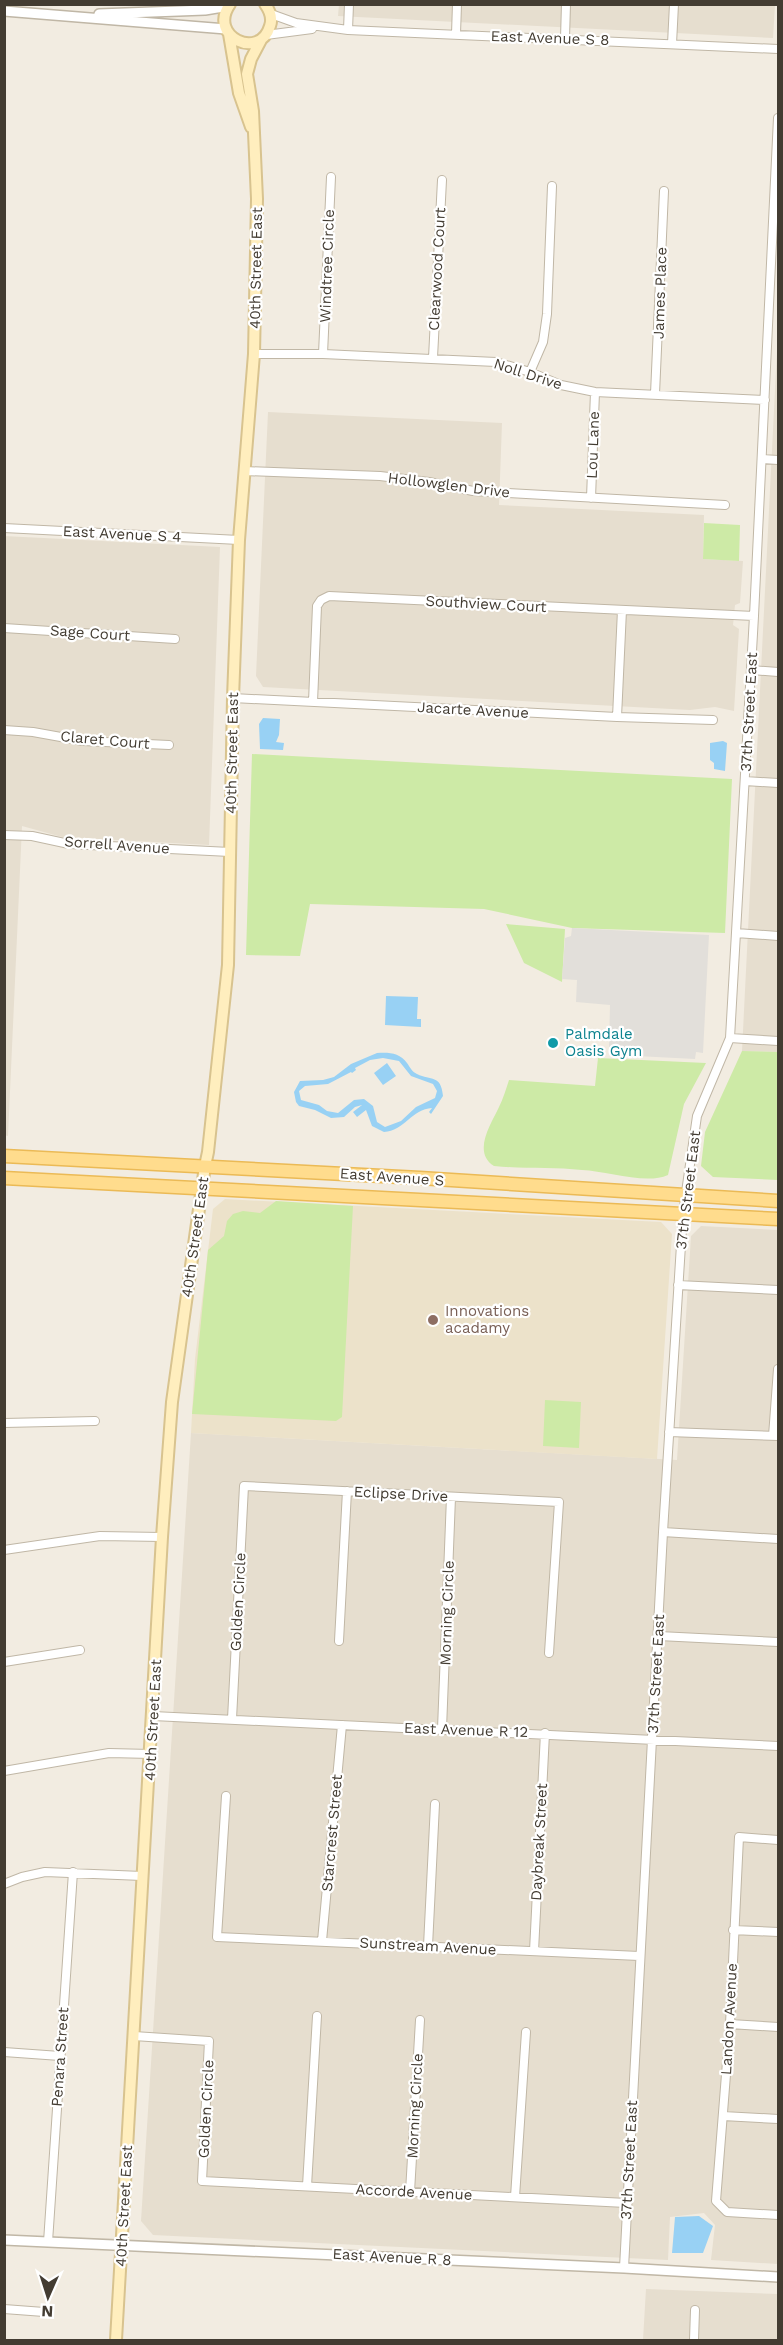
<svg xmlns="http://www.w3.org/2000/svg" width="783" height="2345" font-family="'Work Sans',sans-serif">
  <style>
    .residential { fill: #e6decf }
    .education { fill: #ece2ca }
    .green { fill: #cdeaa6 }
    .parking { fill: #e2dfda }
    .water { fill: #98d1f4; fill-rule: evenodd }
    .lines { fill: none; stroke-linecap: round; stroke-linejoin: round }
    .minor-casing { stroke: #c0b7a6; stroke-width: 10 }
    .tertiary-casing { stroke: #c0b7a6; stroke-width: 12 }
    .secondary-casing { stroke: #d8c38f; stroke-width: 14 }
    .primary-casing { stroke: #ebba56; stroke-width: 15 }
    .minor { stroke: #fff; stroke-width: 8 }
    .tertiary { stroke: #fff; stroke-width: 9 }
    .secondary { stroke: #ffeebe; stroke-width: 10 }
    .primary { stroke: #ffdc8d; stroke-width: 12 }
    .culture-dot { fill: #0f9aa8; stroke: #fff; stroke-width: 2 }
    .education-dot { fill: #8d6e63; stroke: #fff; stroke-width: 2 }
    .labels { text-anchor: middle; stroke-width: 4.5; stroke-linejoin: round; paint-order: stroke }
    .street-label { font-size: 15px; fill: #433c32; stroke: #fff }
    .culture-label { font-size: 15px; fill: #0d838f; stroke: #fff; text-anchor: start }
    .education-label { font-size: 15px; fill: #785e54; stroke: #fff; text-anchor: start }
  </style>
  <rect width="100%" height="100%" fill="#f2ece1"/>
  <!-- residential -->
  <path class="residential" d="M339 4 775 5 773 38 338 16Z
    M778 330V1052L742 1051Z
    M268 412 502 423 499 505 704 515 703 559 743 561 740 603 735 605 733 625 739 629 734 711 715 707 690 710 263 687 256 676Z
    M4 536 220 547 209 845 62 837 22 826 8 1136 4 1135Z
    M701 1226 778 1230V2264L711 2260 715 2225 704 2213 670 2217 668 2260 153 2235 141 2221 191 1433 677 1460 691 1236Z
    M646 2289 778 2294V2340H643Z"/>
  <!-- education -->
  <path class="education" d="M225 1199 661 1222 672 1234 657 1459 191 1433 195 1359 213 1209Z"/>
  <!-- green -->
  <path class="green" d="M704 523 740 525 739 561 703 559Z
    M252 754 732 779 725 933 572 928 484 909 310 904 300 956 246 955Z
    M506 924 565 929 562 982 524 963Z
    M742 1051 778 1052V1180L713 1177 701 1166 705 1132Z
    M598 1058 706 1063 684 1104 668 1175C646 1185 607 1171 582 1170 553 1167 524 1169 494 1166 472 1152 491 1124 499 1107 503 1099 506 1089 509 1080L595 1086Z
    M276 1201 353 1206 342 1417 336 1421 192 1414 208 1250 224 1236 227 1221 233 1214 243 1211 260 1213Z
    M545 1400 581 1402 579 1448 543 1446Z"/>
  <!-- parking -->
  <path class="parking" d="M572 928 709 935 703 1053 696 1052 695 1059 617 1055V1048L609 1047 610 1005 576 1002 577 980 562 979 565 938 571 936Z"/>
  <!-- water -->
  <path class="water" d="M263 718 280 719 279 735 276 742 284 743 283 750 260 749 259 724Z
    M723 741 727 743 725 771 714 769V763L710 760V743Z
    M386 996 418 997 417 1019H421V1027L385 1025Z
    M377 1053C389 1052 400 1053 407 1063 410 1067 412 1072 417 1074 431 1081 441 1074 443 1096L431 1114 429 1112 432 1108C412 1109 404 1131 384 1132L372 1126 366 1110 357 1117 353 1112 362 1105 355 1107 344 1117 331 1118 315 1110 299 1106 296 1102 294 1092 300 1081 323 1080 334 1077 351 1064ZM383 1058 399 1061 411 1076 433 1084 437 1091 435 1098 416 1107 401 1121 385 1127 377 1122 373 1106 364 1099 354 1100 338 1113 327 1111 319 1105 301 1100 299 1091 305 1086 328 1084 351 1072 352 1073 356 1070 355 1068 370 1060Z
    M387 1063 396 1076 383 1085 374 1073Z
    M699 2216 713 2226 703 2253H672L675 2217Z"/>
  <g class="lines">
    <!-- minor casing -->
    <g class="minor-casing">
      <path id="minor" d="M271 14 296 23 348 30 778 49
        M348 30 349 4
        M456 34 457 4
        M266 35 312 29
        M565 38 566 4
        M672 44 674 4
        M254 354H323L496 362 530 372 561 385 595 392 765 400
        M323 354 331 177
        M433 358 442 180
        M530 372 543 342 547 314 552 186
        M655 394 664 191
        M762 459 778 460
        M244 471 380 476 429 482 473 491 725 505
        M591 498 595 392
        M4 528 239 540
        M4 628 175 639
        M751 670 778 672
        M233 698 617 717 713 720
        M313 702 317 606 321 600 329 596 754 616
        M617 717 622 610
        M4 730 33 732 83 741 169 745
        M745 781 778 783
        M4 835 32 836 69 844 230 852
        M736 933 778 936
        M730 1038 778 1041
        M678 1285 778 1290
        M4 1423 95 1421
        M669 1432 778 1436
        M773 1436 778 1369
        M663 1532 778 1539
        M4 1550 100 1536 162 1537
        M659 1636 778 1642
        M339 1641 347 1491
        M4 1662 80 1650
        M153 1716 778 1746
        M232 1719 244 1486 559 1502 549 1653
        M442 1729 451 1497
        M4 1771 109 1753 151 1754
        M226 1796 217 1937 639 1956
        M778 1840 739 1837 730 2024 716 2201 727 2212 778 2215
        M4 1884 22 1877 45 1872 142 1876
        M733 1930 778 1932
        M322 1941 342 1725
        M428 1946 435 1804
        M534 1951 545 1733
        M730 2024 778 2027
        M134 2036 209 2041 202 2181 626 2203
        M4 2052 60 2056
        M723 2116 778 2119
        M307 2186 317 2016
        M410 2192 420 2020
        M515 2197 526 2032
        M48 2242 73 1872
        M624 2268 663 1532 683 1213 697 1116 730 1038 754 616 778 118
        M4 2309 44 2312
        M694 2340 695 2310"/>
    </g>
    <!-- tertiary casing -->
    <g class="tertiary-casing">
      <path id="tertiary" d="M4 11 226 29
        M99 14 205 10 229 6
        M4 2240 624 2268 778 2277"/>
    </g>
    <!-- secondary casing -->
    <g class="secondary-casing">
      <path id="secondary" d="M230 4C207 37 260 61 270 26 273 18 270 11 265 4
        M229 34 239 93 251 127
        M116 2340 162 1537 172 1402 205 1166 208 1152 228 965 233 698 239 540 254 354 257 199 253 111 247 74 251 59 261 40"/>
    </g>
    <!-- primary casing -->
    <g class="primary-casing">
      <path id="primary" d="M4 1156 420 1178 778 1201
        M4 1178 778 1219"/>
    </g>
    <!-- minor -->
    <use href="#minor" class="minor"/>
    <!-- tertiary -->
    <use href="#tertiary" class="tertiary"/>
    <!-- secondary -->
    <use href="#secondary" class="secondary"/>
    <!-- primary -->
    <use href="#primary" class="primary"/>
  </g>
  <!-- markers -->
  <circle class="culture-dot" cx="553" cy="1043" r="6"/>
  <circle class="education-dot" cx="433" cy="1320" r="6"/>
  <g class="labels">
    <!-- street labels -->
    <g class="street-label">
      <text transform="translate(550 38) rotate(2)" y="5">East Avenue S 8</text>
      <text transform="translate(327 266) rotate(-88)" y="5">Windtree Circle</text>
      <text transform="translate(256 268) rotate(-89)" y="5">40th Street East</text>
      <text transform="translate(437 269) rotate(-87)" y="5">Clearwood Court</text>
      <text transform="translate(660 293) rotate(-88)" y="5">James Place</text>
      <text transform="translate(528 374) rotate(18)" y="5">Noll Drive</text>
      <text transform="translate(593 445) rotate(-88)" y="5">Lou Lane</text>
      <text transform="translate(449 485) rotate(7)" y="5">Hollowglen Drive</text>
      <text transform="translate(122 534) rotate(3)" y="5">East Avenue S 4</text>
      <text transform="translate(486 604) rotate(3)" y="5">Southview Court</text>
      <text transform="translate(90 633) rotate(4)" y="5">Sage Court</text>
      <text transform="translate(473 710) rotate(3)" y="5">Jacarte Avenue</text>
      <text transform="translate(749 712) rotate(-87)" y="5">37th Street East</text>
      <text transform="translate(105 740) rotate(5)" y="5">Claret Court</text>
      <text transform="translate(232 753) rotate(-89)" y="5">40th Street East</text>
      <text transform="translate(117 845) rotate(4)" y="5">Sorrell Avenue</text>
      <text transform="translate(392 1177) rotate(4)" y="5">East Avenue S</text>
      <text transform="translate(688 1190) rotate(-83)" y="5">37th Street East</text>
      <text transform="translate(195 1237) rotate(-82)" y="5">40th Street East</text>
      <text transform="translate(401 1494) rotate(3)" y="5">Eclipse Drive</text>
      <text transform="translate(238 1602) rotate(-87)" y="5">Golden Circle</text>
      <text transform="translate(447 1613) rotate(-88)" y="5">Morning Circle</text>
      <text transform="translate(656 1674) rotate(-87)" y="5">37th Street East</text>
      <text transform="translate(153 1720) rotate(-87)" y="5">40th Street East</text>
      <text transform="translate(466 1730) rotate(2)" y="5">East Avenue R 12</text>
      <text transform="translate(332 1833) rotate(-85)" y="5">Starcrest Street</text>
      <text transform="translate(539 1842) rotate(-87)" y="5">Daybreak Street</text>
      <text transform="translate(428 1946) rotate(3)" y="5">Sunstream Avenue</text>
      <text transform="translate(729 2019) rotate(-87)" y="5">Landon Avenue</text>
      <text transform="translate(60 2057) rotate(-86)" y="5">Penara Street</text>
      <text transform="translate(415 2106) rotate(-87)" y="5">Morning Circle</text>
      <text transform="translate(206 2109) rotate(-87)" y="5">Golden Circle</text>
      <text transform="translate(629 2160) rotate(-87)" y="5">37th Street East</text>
      <text transform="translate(414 2192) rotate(3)" y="5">Accorde Avenue</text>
      <text transform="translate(124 2206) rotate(-87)" y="5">40th Street East</text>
      <text transform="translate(392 2257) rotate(3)" y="5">East Avenue R 8</text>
    </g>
    <!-- culture labels -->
    <g class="culture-label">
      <text x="565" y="1039">Palmdale<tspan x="565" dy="17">Oasis Gym</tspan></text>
    </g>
    <!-- education labels -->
    <g class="education-label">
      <text x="445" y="1316">Innovations<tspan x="445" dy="17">acadamy</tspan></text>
    </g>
  </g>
  <!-- border -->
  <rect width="783" height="2345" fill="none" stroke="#433c32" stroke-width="12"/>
  <!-- north arrow -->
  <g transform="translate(48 2297) rotate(183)" stroke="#ffffff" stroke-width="4.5" paint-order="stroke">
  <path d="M0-4.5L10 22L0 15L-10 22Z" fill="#433c32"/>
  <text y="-9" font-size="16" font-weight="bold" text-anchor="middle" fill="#433c32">N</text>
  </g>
</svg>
